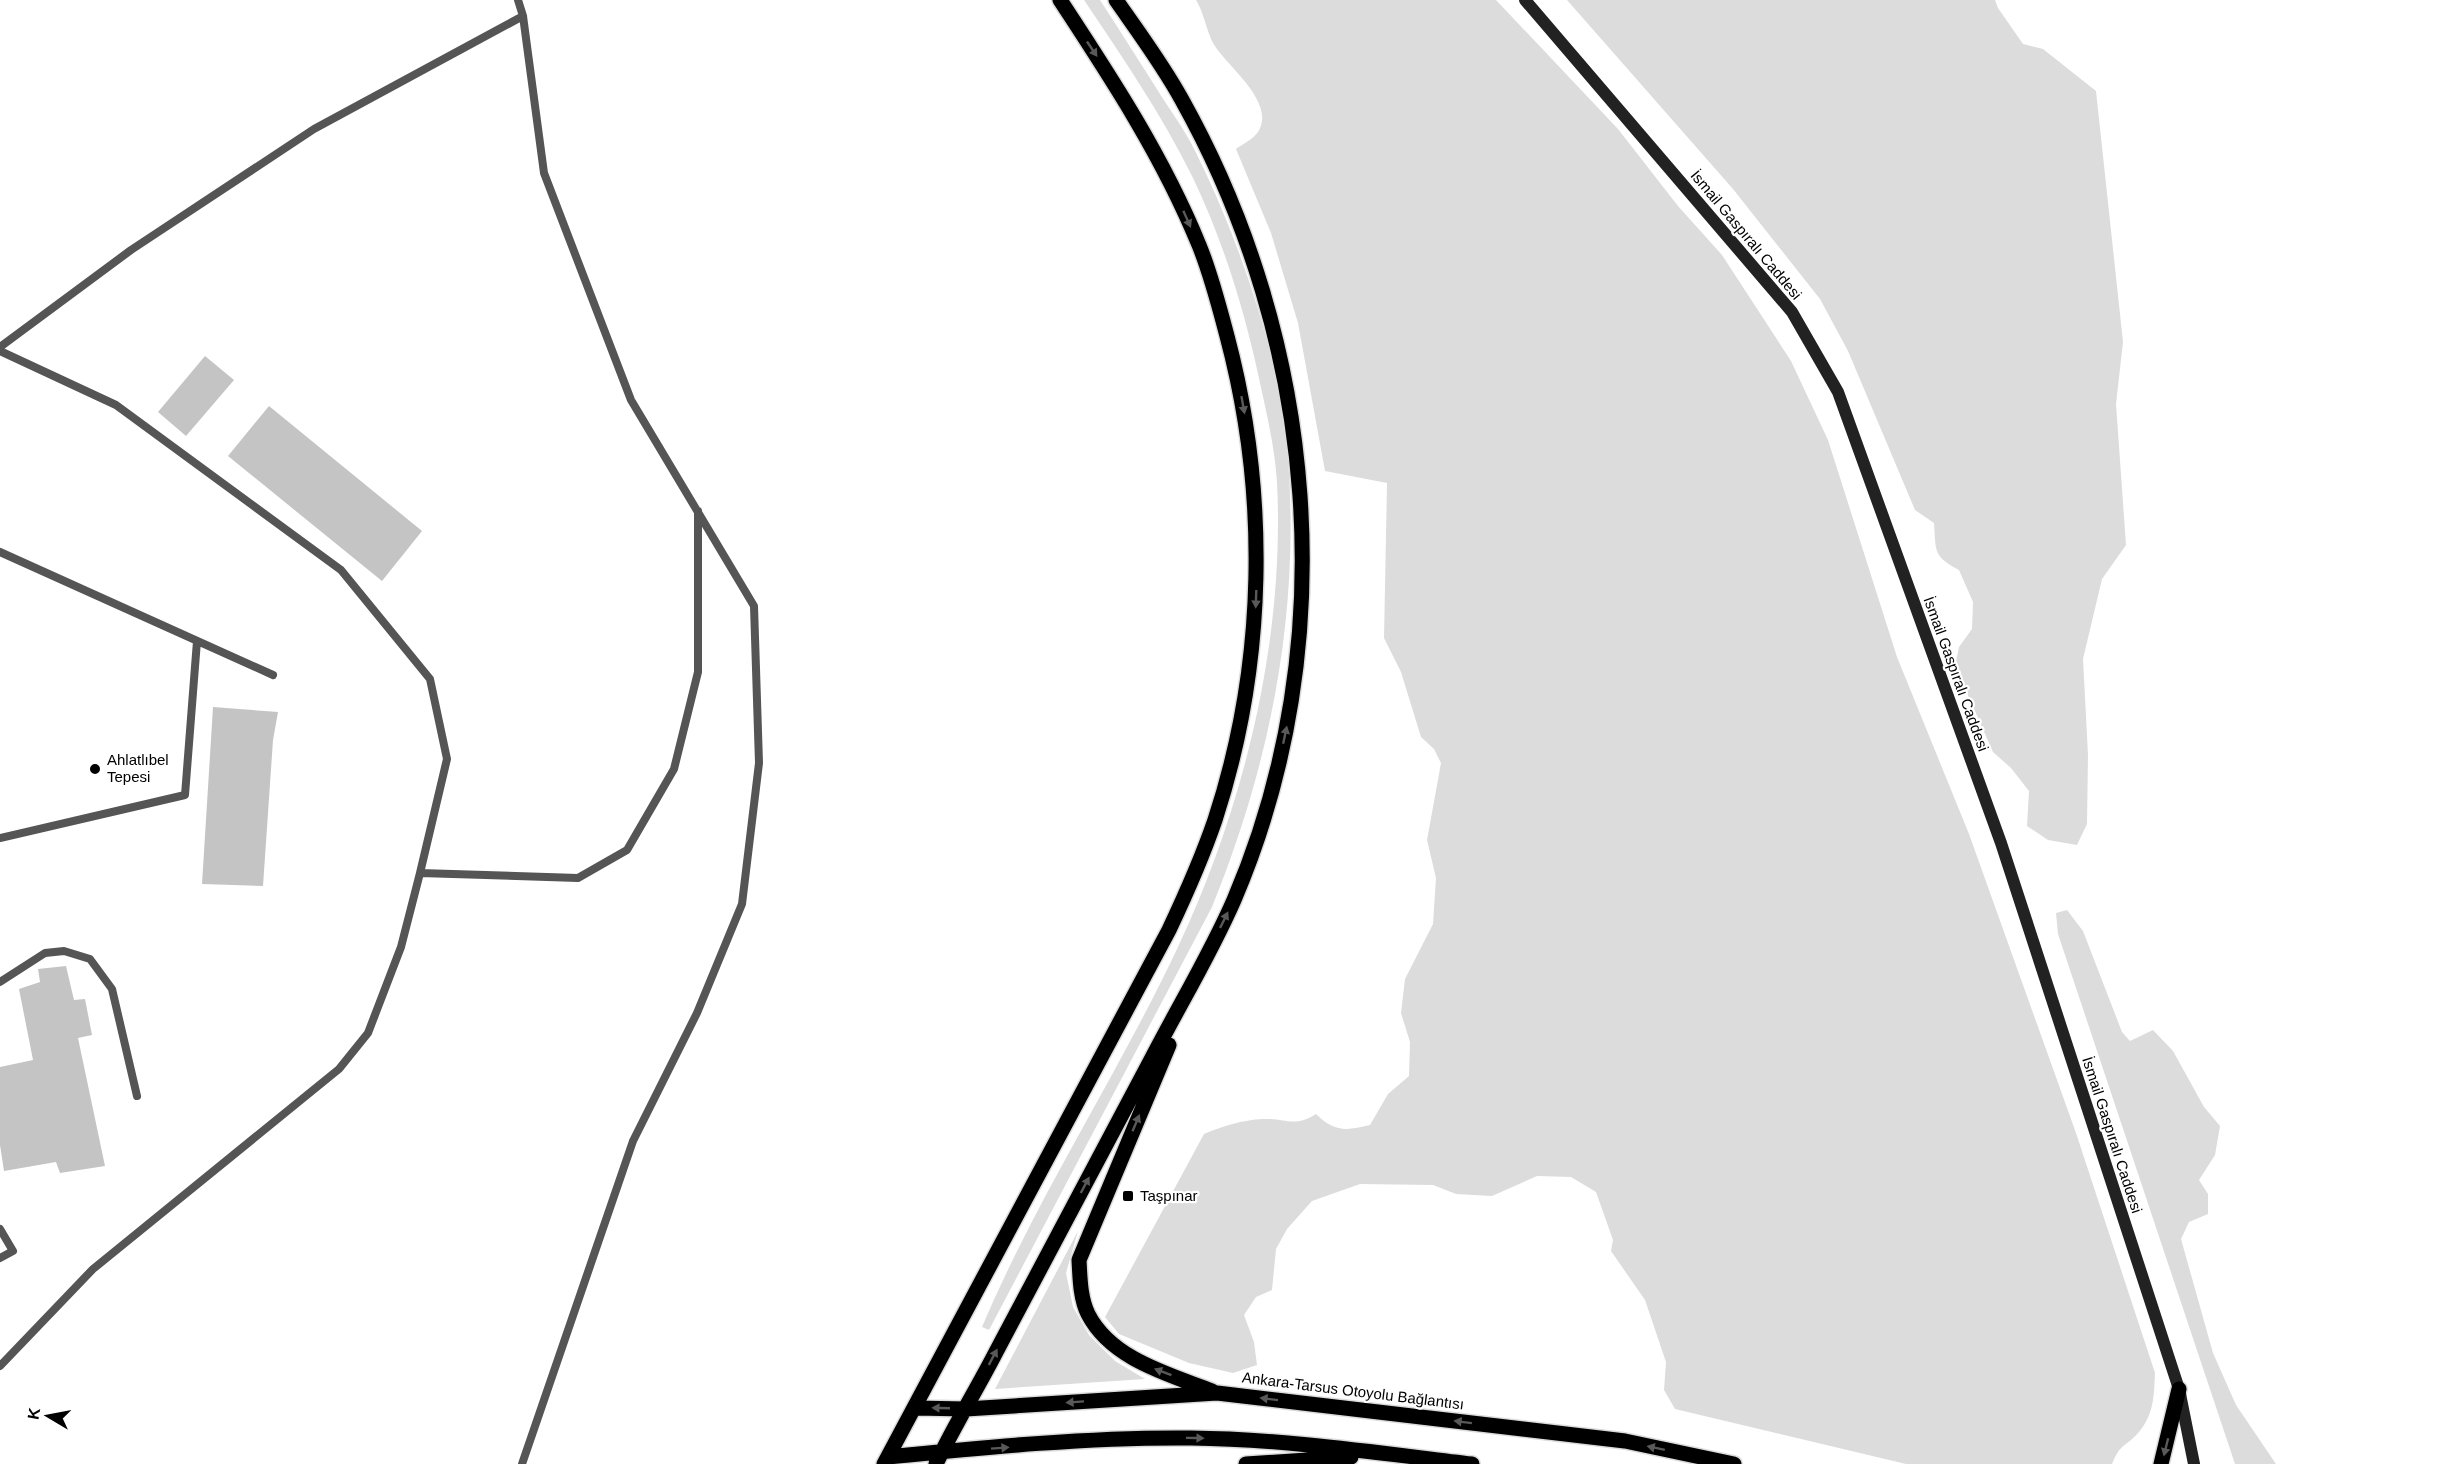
<svg xmlns="http://www.w3.org/2000/svg" width="2440" height="1464" font-family="Arial,sans-serif">
  <style>
    .green { fill: #dcdcdc }
    .building { fill: #c4c4c4 }
    .lines { fill: none; stroke-linecap: round; stroke-linejoin: round }
    .primary-casing { stroke: #dbdbdb; stroke-width: 18 }
    .lane { stroke: #555; stroke-width: 8 }
    .secondary { stroke: #222; stroke-width: 12 }
    .primary { stroke: #000; stroke-width: 15 }
    .oneway { fill: #595959 }
    .poi-dot { fill: #000; stroke: #fff; stroke-width: 2 }
    .labels { text-anchor: middle; stroke-width: 4.5; stroke-linejoin: round; paint-order: stroke }
    .street-label { font-size: 15px; fill: #000; stroke: #fff }
    .poi-label { font-size: 15px; fill: #000; stroke: #fff; text-anchor: start }
  </style>
  <rect width="100%" height="100%" fill="#fff"/>
  <!-- green -->
  <path class="green" d="M1084 0H1100C1120 31 1140 62 1160 94 1170 110 1182 126 1191 143 1237 232 1281 359 1288 459 1300 615 1270 764 1212 907L989 1330 982 1327C1037 1197 1116 1078 1177 949 1244 807 1285 641 1277 482 1275 449 1267 415 1260 383 1245 312 1224 243 1193 178 1162 115 1123 58 1084 0Z
    M1196 0H1496L1618 129 1678 206 1722 255 1791 361 1828 440 1897 657 1969 834 2076 1133 2155 1373C2154 1395 2154 1414 2139 1432 2126 1447 2121 1442 2112 1464H1906L1675 1409 1664 1390 1666 1362 1645 1300 1611 1251 1613 1240 1596 1192 1571 1177 1537 1176 1492 1196 1456 1194 1433 1185 1360 1184 1312 1201 1287 1229 1276 1249 1272 1290 1256 1297 1244 1315 1254 1342 1257 1365 1233 1373 1189 1363 1119 1334 1105 1317 1204 1134C1223 1126 1242 1120 1263 1119 1286 1118 1294 1128 1316 1114 1334 1132 1346 1131 1370 1125L1388 1094 1409 1076 1410 1042 1401 1013 1405 979 1433 924 1436 878 1427 840 1441 763 1434 749 1421 737 1401 672 1384 638 1387 483 1325 471 1298 323 1271 233 1236 149C1243 144 1253 139 1258 132 1277 102 1226 66 1213 43 1206 29 1204 13 1196 0Z
    M1567 0H1995L1998 8 2023 44 2043 49 2096 91 2123 342 2116 404 2126 545 2102 579 2083 659 2088 755 2087 824 2077 845 2048 840 2027 826 2029 791 2011 768 1993 752 1955 666 1959 647 1972 629 1973 602 1959 570C1933 556 1936 552 1934 523L1915 510 1848 351 1820 299 1733 189Z
    M2067 910 2083 931 2122 1032 2130 1041 2153 1030 2173 1051 2204 1107 2220 1126 2215 1155 2199 1180 2208 1194V1214L2189 1222 2181 1239 2213 1353 2236 1405 2276 1464H2235L2058 934 2056 913Z
    M1078 1231 1066 1273 1073 1307 1089 1335 1115 1361 1145 1379 995 1389Z"/>
  <!-- building -->
  <path class="building" d="M205 356 234 380 186 436 158 412Z
    M269 406 422 531 382 581 228 456Z
    M213 707 278 712 273 740 263 886 202 884Z
    M66 966 74 1000 85 999 92 1035 78 1038 105 1166 60 1173 56 1162 4 1171 0 1145V1067L33 1060 19 989 40 982 38 969Z"/>
  <g class="lines">
    <!-- primary casing -->
    <g class="primary-casing">
      <path id="primary" d="M1169 1045 1079 1260C1080 1277 1080 1298 1088 1314 1111 1359 1168 1374 1212 1391
        M916 1408 966 1409 1217 1393 1625 1441 1734 1464
        M888 1457C988 1447 1090 1437 1191 1438 1285 1439 1379 1453 1472 1464
        M884 1464 1169 930C1186 894 1202 858 1215 820 1266 664 1269 494 1227 336 1219 306 1211 274 1199 245 1163 157 1112 79 1060 0
        M936 1464C954 1426 977 1389 996 1352 1049 1253 1101 1154 1153 1056 1180 1004 1211 953 1234 900 1344 643 1317 342 1182 100 1163 65 1139 33 1116 0
        M1246 1464 1351 1457
        M2161 1464 2179 1389"/>
    </g>
    <!-- lane -->
    <path class="lane" d="M518 0 523 16 544 173 631 400 754 606 759 763 742 904 697 1013 633 1141 522 1464
      M0 347 131 250 314 129 523 16
      M0 351 116 405 341 570 430 679 447 759 420 873
      M0 552 273 675
      M0 838 185 795 197 641
      M0 982 45 953 64 951 90 959 112 989 137 1096
      M0 1229 13 1251 0 1258
      M0 1366 93 1269 339 1069 368 1033 401 947 420 873 578 878 627 850 674 769 698 672V511"/>
    <!-- secondary -->
    <path class="secondary" d="M1525 0 1792 312 1838 392 2001 843 2179 1389 2194 1464"/>
    <!-- primary -->
    <use href="#primary" class="primary"/>
  </g>
  <!-- one-way arrows -->
  <defs><path id="oneway-solid" d="M-6-.8H1V-3.2L6.5 0L1 3.2V.8H-6Z" transform="scale(1.5)"/></defs>
  <g class="oneway">
    <use href="#oneway-solid" transform="translate(1092 49) rotate(56)"/>
    <use href="#oneway-solid" transform="translate(1187 219) rotate(66)"/>
    <use href="#oneway-solid" transform="translate(1243 405) rotate(80)"/>
    <use href="#oneway-solid" transform="translate(1256 599) rotate(92)"/>
    <use href="#oneway-solid" transform="translate(1285 735) rotate(-78)"/>
    <use href="#oneway-solid" transform="translate(1224 920) rotate(-64)"/>
    <use href="#oneway-solid" transform="translate(1136 1123) rotate(-67)"/>
    <use href="#oneway-solid" transform="translate(1085 1185) rotate(-62)"/>
    <use href="#oneway-solid" transform="translate(993 1357) rotate(-62)"/>
    <use href="#oneway-solid" transform="translate(1163 1372) rotate(-159)"/>
    <use href="#oneway-solid" transform="translate(1269 1399) rotate(-173)"/>
    <use href="#oneway-solid" transform="translate(1075 1402) rotate(176)"/>
    <use href="#oneway-solid" transform="translate(941 1408) rotate(-178)"/>
    <use href="#oneway-solid" transform="translate(1463 1422) rotate(-173)"/>
    <use href="#oneway-solid" transform="translate(1195 1438) rotate(1)"/>
    <use href="#oneway-solid" transform="translate(2166 1447) rotate(104)"/>
    <use href="#oneway-solid" transform="translate(1000 1448) rotate(-4)"/>
    <use href="#oneway-solid" transform="translate(1656 1448) rotate(-168)"/>
  </g>
  <!-- markers -->
  <g class="poi-dot">
    <circle cx="95" cy="769" r="6"/>
    <rect x="1122" y="1190" width="12" height="12" rx="3"/>
  </g>
  <g class="labels">
    <!-- street labels -->
    <g class="street-label">
      <text transform="translate(1746 235) rotate(50)" y="5">İsmail Gaspıralı Caddesi</text>
      <text transform="translate(1956 674) rotate(70)" y="5">İsmail Gaspıralı Caddesi</text>
      <text transform="translate(2112 1135) rotate(72)" y="5">İsmail Gaspıralı Caddesi</text>
      <text transform="translate(1353 1391) rotate(7)" y="5">Ankara-Tarsus Otoyolu Bağlantısı</text>
    </g>
    <!-- poi labels -->
    <g class="poi-label">
      <text x="107" y="765">Ahlatlıbel<tspan x="107" dy="17">Tepesi</tspan></text>
      <text x="1140" y="1201">Taşpınar</text>
    </g>
  </g>
  <!-- north arrow -->
  <g transform="translate(48 1416) rotate(280)" stroke="#ffffff" stroke-width="4.5" paint-order="stroke">
  <path d="M0-4.5L10 22L0 15L-10 22Z" fill="#000000"/>
  <text y="-9" font-size="16" font-weight="bold" text-anchor="middle" fill="#000000">K</text>
  </g>
</svg>
